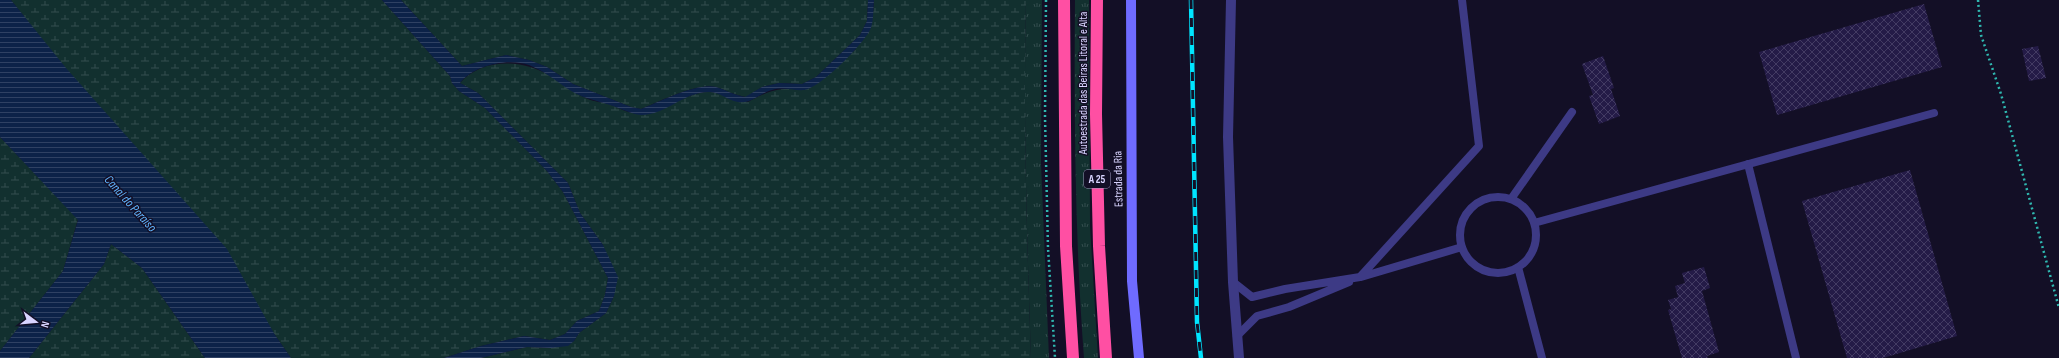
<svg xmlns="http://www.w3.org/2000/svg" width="2059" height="358" font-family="'Sofia Sans Condensed',sans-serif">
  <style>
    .grass { fill: url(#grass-tufts) }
    .wetland { fill: url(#wetland-marsh) }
    .water { fill: url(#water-rules) }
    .building { fill: url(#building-cross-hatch) }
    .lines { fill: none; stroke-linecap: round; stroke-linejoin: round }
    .path { stroke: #2fb8b0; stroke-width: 2.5; stroke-dasharray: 2 3; stroke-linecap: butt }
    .lane { stroke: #3d3a85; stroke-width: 8 }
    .street { stroke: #3d3a85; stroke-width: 10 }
    .secondary { stroke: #6f6bff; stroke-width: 10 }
    .highway { stroke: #ff4fa3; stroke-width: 12 }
    .rail-casing { stroke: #00e5ff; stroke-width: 4.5 }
    .rail { stroke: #130f26; stroke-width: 3; stroke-dasharray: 9; stroke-linecap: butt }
    .labels { text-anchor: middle; stroke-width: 3; stroke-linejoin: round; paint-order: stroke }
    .shield { fill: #130f26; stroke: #9e99be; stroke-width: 1 }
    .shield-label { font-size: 11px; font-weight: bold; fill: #d9d4ff }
    .street-label { font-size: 12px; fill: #d9d4ff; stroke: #130f26 }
    .water-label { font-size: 13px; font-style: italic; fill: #62b6ff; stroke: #130f26 }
  </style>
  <defs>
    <pattern id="grass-tufts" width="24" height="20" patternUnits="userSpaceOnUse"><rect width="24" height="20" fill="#12302f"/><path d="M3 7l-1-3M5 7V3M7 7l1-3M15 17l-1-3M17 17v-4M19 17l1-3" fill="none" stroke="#344d4e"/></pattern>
    <pattern id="wetland-marsh" width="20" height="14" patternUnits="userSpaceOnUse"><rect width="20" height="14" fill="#12302f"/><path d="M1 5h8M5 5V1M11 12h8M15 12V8" fill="none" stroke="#344d4e"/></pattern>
    <pattern id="water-rules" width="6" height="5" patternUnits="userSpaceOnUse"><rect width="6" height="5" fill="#0c2248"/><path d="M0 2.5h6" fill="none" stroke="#2f4163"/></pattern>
    <pattern id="building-cross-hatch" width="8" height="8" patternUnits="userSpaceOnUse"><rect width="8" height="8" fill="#241b47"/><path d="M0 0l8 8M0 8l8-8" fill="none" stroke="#433b63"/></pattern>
  </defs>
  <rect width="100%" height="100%" fill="#130f26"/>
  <!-- grass -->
  <path class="grass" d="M1026 0H1042L1041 163 1049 358H1031C1027 239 1023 119 1026 0Z
    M1075 0H1089L1090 226 1098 358H1084C1075 239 1074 119 1075 0Z"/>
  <!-- wetland -->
  <path class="wetland" d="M11 0H382L450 76 452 83 459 91 485 108 547 171 563 192 608 278 605 295 599 311 577 321 565 334 550 340 524 336 481 346 444 358H291L275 335Z
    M401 0H868L867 21 860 35 816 77 802 84 779 83 762 87 746 97C734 95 726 90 716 87 698 82 658 102 641 109L631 107 573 84 547 67 529 60 506 55 462 66Z
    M874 0H1026C1023 119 1027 239 1031 358H481L527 347 551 348 574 341 579 333 606 313 614 296 603 245 580 213 568 183 478 93 460 83C483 57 524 59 552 77 564 85 574 93 588 99 594 102 602 102 608 104 615 106 622 110 628 112 659 121 680 92 709 92 719 92 737 99 748 102 771 90 778 87 804 90L855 50 873 14Z
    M0 137 78 219 63 271 0 351Z
    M111 244 142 268 205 358H29L104 264Z"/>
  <!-- water -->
  <path class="water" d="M0 0H11L66 68 227 249 275 335 291 358H205L142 268 111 244 104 264 29 358H0V351L63 271 78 220 0 137Z
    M382 0H401L462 66 506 55 529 60 547 67 573 84 631 107 641 109C659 102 698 82 716 87 726 90 734 95 745 97L762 87 779 83 802 84 816 77 860 35 867 21 868 0H874C873 10 874 24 869 32 860 47 820 88 804 90 794 91 783 86 772 90 760 93 751 104 738 102 729 101 720 92 710 92 685 91 666 115 641 115 631 114 620 108 610 105 595 100 581 98 568 89 555 80 544 71 529 65 508 58 474 65 460 83L478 93 568 183 580 213 603 245 618 277 614 296 606 313 579 333 574 341 568 346 551 348 527 347 481 358H444L481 346 524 336 550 340 565 334 577 321 599 311 605 295 608 278 563 192 547 171 485 108 459 91 452 83 450 76Z"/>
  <!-- building -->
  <path class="building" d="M1924 4 1942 67 1777 115 1759 52Z
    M2038 46 2046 78 2029 81 2022 49Z
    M1603 56 1614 88 1611 89 1620 116 1599 124 1589 96 1593 95 1582 64Z
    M1910 170 1957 336 1883 358H1847L1802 201Z
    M1704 267 1710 288 1702 291 1719 352 1707 356 1708 358H1682L1668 310 1671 309 1668 300 1678 297 1675 286 1685 283 1682 273Z"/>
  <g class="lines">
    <!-- path -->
    <path class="path" d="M1046 0 1045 117 1048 248 1055 358
      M1978 0 1981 35 2001 94 2059 308"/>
    <!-- lane -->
    <path class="lane" d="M1748 164 1796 358
      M1460 235a38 38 0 1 1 76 0a38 38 0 1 1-76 0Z
      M1511 199 1572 112
      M1534 223 1934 113
      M1518 267 1542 358
      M1361 277 1462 247
      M1233 282 1252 297 1285 289 1360 277 1479 146 1462 0
      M1237 336 1257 316 1289 307 1349 282"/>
    <!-- street -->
    <path class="street" d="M1231 0 1228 137 1233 282 1239 358"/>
    <!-- secondary -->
    <path class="secondary" d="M1131 0 1132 281 1139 358"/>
    <!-- highway -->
    <path class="highway" d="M1064 0 1066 246 1073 358
      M1097 0 1096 114 1099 246 1106 358"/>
    <!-- rail casing -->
    <g class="rail-casing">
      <path id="rail" d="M1191 0 1197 322 1201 358"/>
    </g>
    <!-- rail -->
    <use href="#rail" class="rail"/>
  </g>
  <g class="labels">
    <!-- shield labels -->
    <rect class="shield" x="1084" y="170" width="26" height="18" rx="3"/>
    <g class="shield-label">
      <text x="1097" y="183">A 25</text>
    </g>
    <!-- street labels -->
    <g class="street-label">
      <text transform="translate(1083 83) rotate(-90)" y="4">Autoestrada das Beiras Litoral e Alta</text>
      <text transform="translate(1118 179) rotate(-91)" y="4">Estrada da Ria</text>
    </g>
    <!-- water labels -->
    <g class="water-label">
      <text transform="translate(131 203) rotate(48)" y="5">Canal do Paraíso</text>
    </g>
  </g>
  <!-- north arrow -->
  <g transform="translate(36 322) rotate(106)" stroke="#130f26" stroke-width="3" paint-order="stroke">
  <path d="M0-3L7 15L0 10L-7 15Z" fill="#d9d4ff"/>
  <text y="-6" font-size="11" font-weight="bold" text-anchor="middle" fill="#d9d4ff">N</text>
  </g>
</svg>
